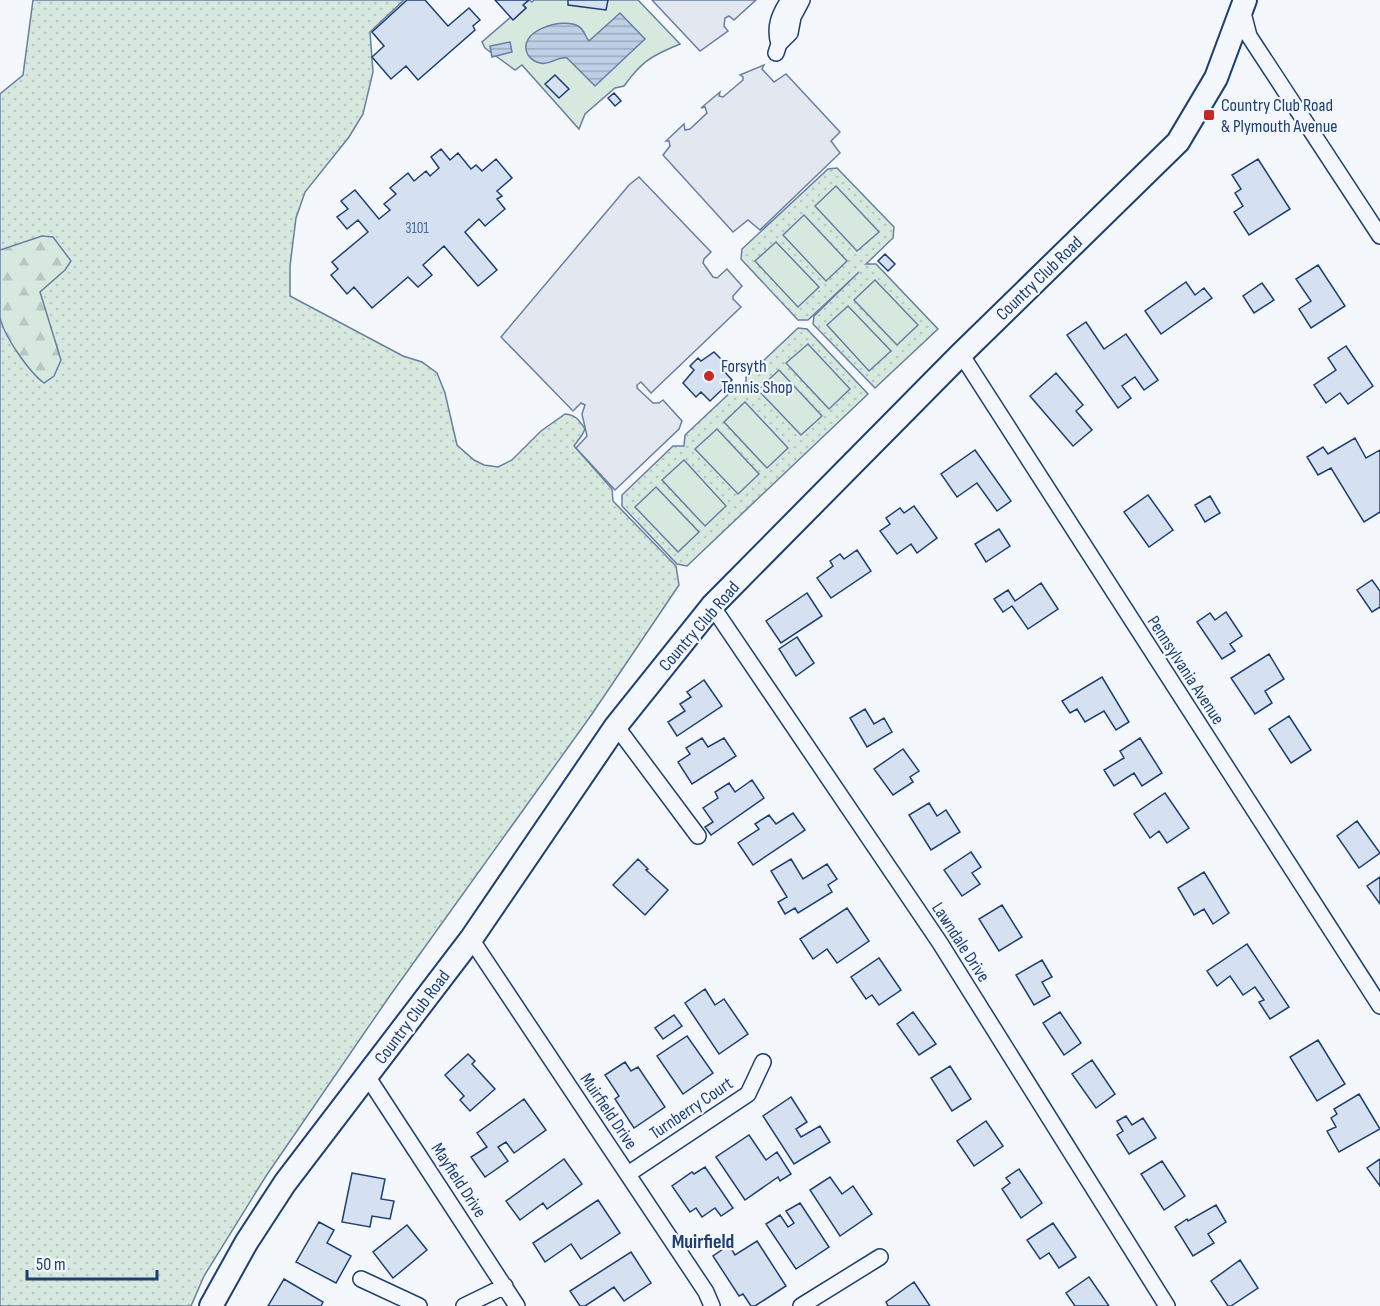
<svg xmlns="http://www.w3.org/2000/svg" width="1380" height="1306" font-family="'Sofia Sans Condensed',sans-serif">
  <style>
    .grass { fill: url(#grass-dots); stroke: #687fa3; stroke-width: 1.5 }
    .forest { fill: url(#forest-firs); stroke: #687fa3; stroke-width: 1.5 }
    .pitch { fill: #d7e8df; stroke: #687fa3; stroke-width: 1.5 }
    .parking { fill: #e3e8f0; stroke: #687fa3; stroke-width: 1.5 }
    .water { fill: url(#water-rules); stroke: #687fa3; stroke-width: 1.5 }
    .building { fill: #d5e0f0; stroke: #1d3f73; stroke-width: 1.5 }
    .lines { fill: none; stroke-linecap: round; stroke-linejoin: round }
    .minor-casing { stroke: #1d3f73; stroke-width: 18 }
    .secondary-casing { stroke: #1d3f73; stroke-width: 26 }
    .minor { stroke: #f4f7fb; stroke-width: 15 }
    .secondary { stroke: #f4f7fb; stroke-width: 22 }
    .poi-dot { fill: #c62828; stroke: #f4f7fb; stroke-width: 2 }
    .labels { text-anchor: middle; stroke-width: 4.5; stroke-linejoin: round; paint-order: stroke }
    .number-label { font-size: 15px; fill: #4b6792 }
    .poi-label { font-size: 18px; fill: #1d3f73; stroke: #f4f7fb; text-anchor: start }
    .street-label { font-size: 18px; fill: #1d3f73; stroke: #f4f7fb }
    .neighbourhood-label { font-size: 20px; font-weight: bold; fill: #1d3f73; stroke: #f4f7fb }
  </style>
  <defs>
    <pattern id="grass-dots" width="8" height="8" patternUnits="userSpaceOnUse" patternTransform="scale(1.5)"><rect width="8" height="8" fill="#d7e8df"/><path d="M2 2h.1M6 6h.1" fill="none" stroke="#b8c8c3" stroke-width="1.8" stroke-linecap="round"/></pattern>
    <pattern id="forest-firs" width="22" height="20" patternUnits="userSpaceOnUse" patternTransform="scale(1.5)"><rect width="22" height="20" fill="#d7e8df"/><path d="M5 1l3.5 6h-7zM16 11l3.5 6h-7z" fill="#b8c8c3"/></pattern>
    <pattern id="water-rules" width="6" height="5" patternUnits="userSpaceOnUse" patternTransform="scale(1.5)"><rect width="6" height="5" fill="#bed0e5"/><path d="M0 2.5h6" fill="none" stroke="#9aaabe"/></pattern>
  </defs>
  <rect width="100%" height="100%" fill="#f4f7fb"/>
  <!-- grass -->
  <path class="grass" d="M33 0H404L370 32 373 72 363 114 349 137 305 192 296 218 290 266V296L403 356 422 362 437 373 445 393 457 445 474 460 484 465 498 467 512 460 541 431 565 414C576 415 579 420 585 429L582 435 574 446 612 489 613 501 676 566 679 585 592 714 389 997 266 1176 204 1276 191 1306H0V94L23 75Z
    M837 168 894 227 893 238 866 264H876L938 329 875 388 813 324 814 316 859 272 808 320H798L741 259 742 249 828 169Z
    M798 328 807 329 868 394 687 566 677 564 622 506V495L673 446H684L685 435 734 389 746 388V377Z"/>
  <!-- forest -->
  <path class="forest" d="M42 236 53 237 71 261 65 270 40 292 61 360 54 376 44 383C30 373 3 335 0 317 0 296 0 272 0 250Z"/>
  <!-- pitch -->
  <path class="pitch" d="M529 0 532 2 534 0H638L680 44C651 56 642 61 624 86L615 88 585 114 579 129 522 65 515 70 485 48 482 42 511 17 514 19 526 8 523 5Z
    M836 186 879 232 857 251 815 206Z
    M804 215 847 261 826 281 783 235Z
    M776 242 819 287 798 307 755 261Z
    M875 280 918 325 897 345 854 300Z
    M848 306 891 351 869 371 827 325Z
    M808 344 850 389 829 409 786 363Z
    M779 370 822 416 801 435 758 390Z
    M745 402 788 448 767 468 724 422Z
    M717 429 759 474 738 494 695 449Z
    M684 460 726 506 705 526 662 480Z
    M656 487 699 532 678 552 635 507Z"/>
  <!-- parking -->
  <path class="parking" d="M652 0H756L734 20 729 16 725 18 724 26 728 31 700 51Z
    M764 65 762 69 774 82 786 74 840 132 831 141 840 153 760 230 748 220 733 232 663 155 670 146 669 141H666L684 124 685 130 690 129 707 113 705 107 701 108 720 92 719 96 723 97 743 80V77L740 75Z
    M639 177 711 252 704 259 703 263 713 277 717 278 727 269 742 286 733 296V299L741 307 651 393 641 382 637 385V388L653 403H659L663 400 682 421 679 429 615 490 576 448 587 436 582 414 585 405 581 403 573 411 501 337 629 185Z"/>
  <!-- water -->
  <path class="water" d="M620 13 645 39 595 86 567 58C557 56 550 66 540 63 535 62 531 59 528 55 515 31 563 17 578 26 585 30 585 37 589 41Z
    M510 42 512 52 492 57 490 46Z"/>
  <!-- building -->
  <path class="building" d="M407 0H425L448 26 469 8 480 20 473 26 475 30 418 80 406 66 391 79 372 57 384 46 372 32Z
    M495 0H529L523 5 526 8 513 20Z
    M568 0H608L606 10 568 5Z
    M555 75 569 89 559 98 545 84Z
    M614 93 621 101 615 106 608 98Z
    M441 149 450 160 458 153 471 169 476 165 482 171 496 159 512 178 497 191 502 196 497 199 505 209 485 226 479 219 465 232 497 270 478 286 444 246 423 265 432 275 418 287 408 277 372 308 354 287 347 294 331 275 338 269 332 262 368 232 358 220 347 229 337 217 348 209 341 201 355 190 379 219 390 210 384 204 396 194 390 188 408 173 414 181 426 171 430 176 439 168 431 157Z
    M1258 159 1290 209 1249 235 1234 212 1243 206 1235 193 1241 189 1232 175Z
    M885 254 895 264 888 271 878 261Z
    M1318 265 1345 306 1311 328 1299 309 1311 301 1296 279Z
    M1186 282 1195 295 1204 288 1212 298 1161 334 1145 311Z
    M1262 283 1274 300 1254 313 1243 296Z
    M1086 322 1104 349 1126 334 1158 380 1144 390 1135 377 1122 386 1131 398 1118 408 1067 335Z
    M1346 346 1373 386 1348 404 1340 393 1326 403 1314 385 1336 370 1328 358Z
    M714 352 728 366 723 370 732 380 710 401 701 392 696 397 683 383 694 370 690 366 698 358 701 361Z
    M1056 373 1083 405 1076 411 1092 430 1073 446 1030 396Z
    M1355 438 1366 458 1380 450V512L1364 522 1331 468 1318 475 1307 457 1323 447 1328 454Z
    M975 450 1011 501 997 511 977 483 957 497 941 474Z
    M1148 495 1173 530 1149 547 1124 512Z
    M1210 496 1220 513 1205 522 1195 505Z
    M914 506 937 538 917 553 911 544 897 554 880 531 890 524 886 518 900 508 904 513Z
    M999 529 1010 546 986 562 975 544Z
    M857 550 871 571 831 598 817 578 833 566 830 561 840 554 844 559Z
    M1372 580 1380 591V607L1372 612 1357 590Z
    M1041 583 1058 609 1028 629 1012 606 1003 612 994 599 1008 590 1015 601Z
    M807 593 822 616 781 643 766 621Z
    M1226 612 1242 636 1230 644 1235 651 1222 659 1197 622 1210 613 1215 620Z
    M797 637 814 663 796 676 779 649Z
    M1269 654 1284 679 1265 691 1272 703 1255 714 1231 678Z
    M1102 677 1129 722 1116 730 1104 711 1085 722 1077 709 1070 713 1062 701Z
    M704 680 722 706 677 736 668 722 685 711 680 704 691 697 687 692Z
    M865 709 874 724 884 718 892 732 867 747 850 718Z
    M1289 716 1311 750 1291 763 1269 729Z
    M702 738 708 747 724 738 736 756 692 784 678 762 690 754 686 748Z
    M1140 738 1162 773 1142 786 1134 773 1114 786 1104 770 1124 758 1120 751Z
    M903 749 919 771 910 777 913 782 893 795 874 769Z
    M752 780 764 798 711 835 705 827 713 822 703 808 718 798 715 792 729 783 735 792Z
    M1165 793 1189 828 1167 843 1159 831 1150 838 1134 814Z
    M929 803 937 816 946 810 960 832 931 850 909 815Z
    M793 813 805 830 753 865 738 843 759 829 755 824 769 815 776 824Z
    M1357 821 1380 853 1359 868 1337 836Z
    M971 852 981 867 972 873 980 884 962 896 944 870Z
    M638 859 648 869 646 870 668 890 645 915 613 885Z
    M791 859 803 879 827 864 837 879 828 885 832 892 798 913 795 908 785 914 778 902 787 897 771 871Z
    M1204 872 1229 913 1213 924 1204 909 1194 915 1178 888Z
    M1380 877V904L1367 886Z
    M1002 905 1022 937 999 951 979 919Z
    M847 908 869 941 837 963 827 949 813 959 800 939Z
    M1247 944 1289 1007 1270 1019 1259 1002 1264 1000 1255 987 1243 995 1230 976 1217 986 1207 971Z
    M879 958 901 990 879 1005 872 995 866 999 851 977Z
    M1042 960 1052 977 1042 982 1050 996 1034 1005 1016 975Z
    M705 989 715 1005 724 999 748 1034 719 1054 685 1003Z
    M913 1012 936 1044 919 1055 897 1024Z
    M1060 1012 1081 1043 1064 1055 1043 1023Z
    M674 1015 682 1026 663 1039 655 1028Z
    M687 1036 713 1073 683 1094 657 1056Z
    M1318 1040 1345 1084 1317 1101 1290 1057Z
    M468 1054 475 1061 472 1064 495 1089 470 1111 460 1100 464 1096 445 1075Z
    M1092 1060 1115 1094 1096 1108 1072 1074Z
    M625 1062 631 1071 638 1067 665 1107 634 1128 615 1099 619 1096 605 1075Z
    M950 1066 971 1099 952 1111 931 1078Z
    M1359 1094 1380 1129 1339 1152 1327 1131 1336 1127 1331 1118 1337 1114 1334 1109Z
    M791 1097 807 1122 796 1129 801 1137 820 1126 830 1142 794 1164 763 1116Z
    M524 1099 546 1130 514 1153 506 1142 498 1147 508 1161 485 1177 471 1157 487 1147 477 1133Z
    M1126 1116 1132 1125 1143 1118 1156 1138 1129 1154 1117 1135 1123 1131 1117 1121Z
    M986 1121 1003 1146 974 1166 957 1141Z
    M749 1135 766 1160 777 1152 791 1174 780 1181 778 1177 745 1200 716 1157Z
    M564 1159 582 1184 547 1209 543 1203 520 1220 506 1201Z
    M1380 1159V1186L1367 1168Z
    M1162 1161 1185 1196 1164 1210 1141 1174Z
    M705 1167 733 1208 721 1216 715 1208 702 1217 696 1208 690 1212 672 1186 692 1172 694 1174Z
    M1019 1169 1042 1203 1021 1218 1002 1189 1010 1183 1006 1178Z
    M352 1173 385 1179 381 1199 394 1201 390 1219 372 1216 370 1227 342 1222Z
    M830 1177 842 1194 853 1186 872 1214 840 1236 810 1190Z
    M598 1200 620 1233 581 1259 571 1244 545 1262 533 1243Z
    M800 1203 829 1247 796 1269 766 1224 780 1215 788 1227 794 1223 786 1211Z
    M1216 1205 1226 1222 1208 1234 1214 1243 1193 1256 1175 1227 1187 1219 1188 1221Z
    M319 1222 334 1230 327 1243 351 1256 336 1283 296 1262Z
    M1053 1223 1076 1257 1059 1268 1049 1253 1040 1259 1027 1240Z
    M407 1225 427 1250 393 1278 373 1252Z
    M757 1241 786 1286 755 1306H751L743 1294 739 1296 713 1256 729 1245 735 1255Z
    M631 1252 651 1283 624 1301 614 1287 585 1306H580L570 1291Z
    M1240 1260 1258 1288 1231 1306H1228L1211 1281Z
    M1089 1277 1109 1306H1075L1066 1293Z
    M284 1279 323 1302 321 1306H268Z
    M914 1282 930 1306H888L886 1302Z"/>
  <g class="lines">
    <!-- minor casing -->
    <g class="minor-casing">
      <path id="minor" d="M1242 9 1249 36 1380 236
        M779 44C774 27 779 15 789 0
        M776 53 779 44 790 33 793 17 802 0
        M961 354 1380 1006
        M712 606 940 943 1167 1306
        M616 726 698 836
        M471 939 706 1292 712 1306
        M367 1076 517 1306
        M628 1174 748 1094 763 1062
        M361 1279 419 1306
        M464 1306 505 1286
        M801 1306 880 1257"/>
    </g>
    <!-- secondary casing -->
    <g class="secondary-casing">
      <path id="secondary" d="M211 1306 246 1243 285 1183 471 939 616 726 712 606 961 354 1178 142 1216 78 1245 0"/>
    </g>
    <!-- minor -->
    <use href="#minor" class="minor"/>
    <!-- secondary -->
    <use href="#secondary" class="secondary"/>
  </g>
  <!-- markers -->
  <g class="poi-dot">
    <rect x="1203" y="109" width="12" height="12" rx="3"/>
    <circle cx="709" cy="376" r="6"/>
  </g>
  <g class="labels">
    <!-- number labels -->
    <g class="number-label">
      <text x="417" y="233">3101</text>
    </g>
    <!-- poi labels -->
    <g class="poi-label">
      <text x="1221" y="111">Country Club Road<tspan x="1221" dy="21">&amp; Plymouth Avenue</tspan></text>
      <text x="721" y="372">Forsyth<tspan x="721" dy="21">Tennis Shop</tspan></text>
    </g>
    <!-- street labels -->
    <g class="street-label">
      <text transform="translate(1039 278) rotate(-44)" y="6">Country Club Road</text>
      <text transform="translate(699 626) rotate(-49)" y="6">Country Club Road</text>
      <text transform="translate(1186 670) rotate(57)" y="6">Pennsylvania Avenue</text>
      <text transform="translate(961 942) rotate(57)" y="6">Lawndale Drive</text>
      <text transform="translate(412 1017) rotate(-53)" y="6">Country Club Road</text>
      <text transform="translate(691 1108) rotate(-34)" y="6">Turnberry Court</text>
      <text transform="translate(609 1111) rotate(56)" y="6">Muirfield Drive</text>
      <text transform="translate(459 1180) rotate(57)" y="6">Mayfield Drive</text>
    </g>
    <!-- neighbourhood labels -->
    <g class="neighbourhood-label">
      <text x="703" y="1248">Muirfield</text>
    </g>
  </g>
  <!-- scale -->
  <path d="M27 1270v9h130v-9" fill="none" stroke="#1d3f73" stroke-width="3"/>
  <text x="36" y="1270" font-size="18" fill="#1d3f73" stroke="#f4f7fb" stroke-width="4.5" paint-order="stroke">50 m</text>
</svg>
